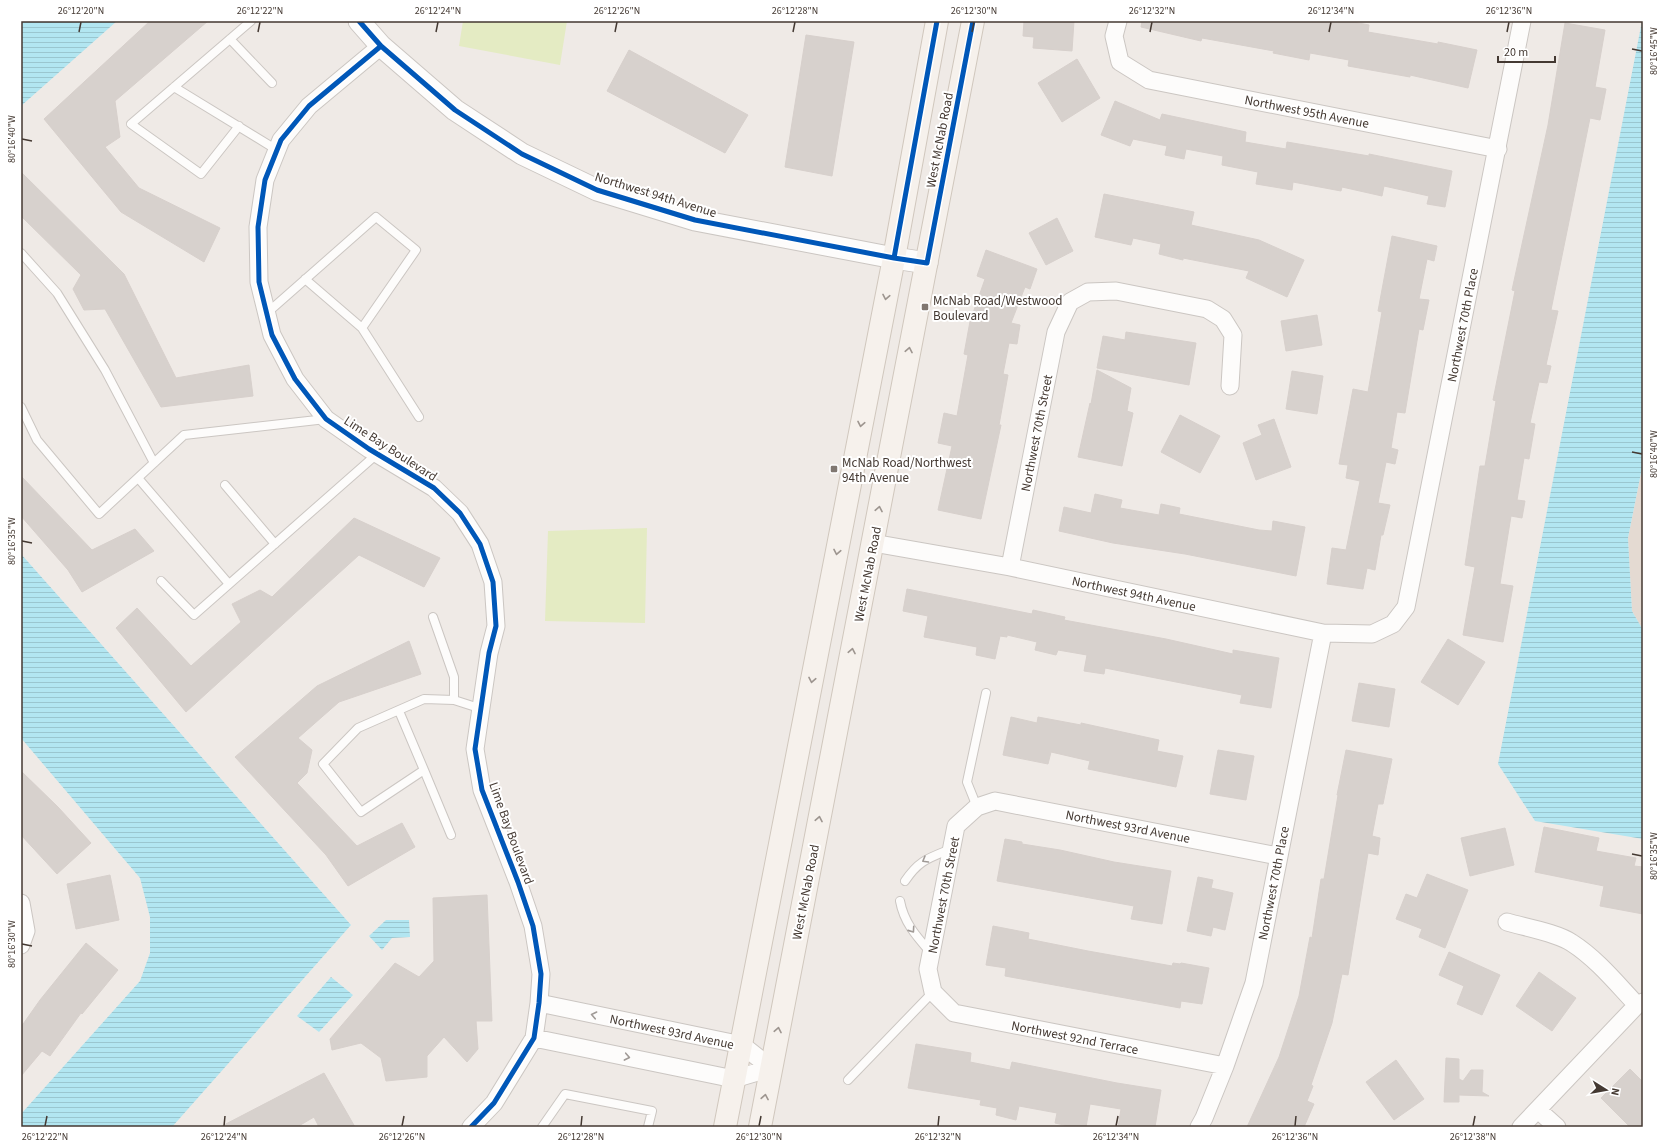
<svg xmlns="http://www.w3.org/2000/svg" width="1664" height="1148" font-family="'Source Sans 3',sans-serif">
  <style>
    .residential { fill: #e4dad2 }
    .garden { fill: #e4ebc3 }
    .water { fill: url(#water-rules) }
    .building { fill: #d7d1cd; stroke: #d7d0cc }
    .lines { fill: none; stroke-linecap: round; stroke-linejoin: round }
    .service-casing { stroke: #cbc6c2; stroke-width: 10 }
    .minor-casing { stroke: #cbc6c2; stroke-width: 19 }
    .tertiary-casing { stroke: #cbc6c2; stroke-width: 23 }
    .secondary-casing { stroke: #d0c7bd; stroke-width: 24 }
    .service { stroke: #fdfcfb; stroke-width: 8 }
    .minor { stroke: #fdfcfb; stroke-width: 17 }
    .tertiary { stroke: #fdfcfb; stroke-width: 21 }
    .secondary { stroke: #f6f1ec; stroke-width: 22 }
    .cycleway-casing { stroke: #fff; stroke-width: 8 }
    .cycleway { stroke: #0057b8; stroke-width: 5 }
    .oneway { stroke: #9d958f }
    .oneway2 { stroke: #a09a96 }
    .ticks { fill: none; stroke: #443932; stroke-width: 1.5 }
    .poi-dot { fill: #807771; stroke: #fff; stroke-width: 1.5 }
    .labels { text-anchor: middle; stroke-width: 4; stroke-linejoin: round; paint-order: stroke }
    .street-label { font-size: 13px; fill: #443932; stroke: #fff }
    .poi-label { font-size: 13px; fill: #443932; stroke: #fff; text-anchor: start }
    .neatline { fill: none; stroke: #443932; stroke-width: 1.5 }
    .ticks-label { font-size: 10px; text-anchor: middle; fill: #443932 }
  </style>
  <defs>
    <pattern id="water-rules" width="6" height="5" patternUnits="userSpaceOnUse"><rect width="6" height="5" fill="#b2e6f1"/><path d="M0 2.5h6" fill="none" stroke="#9ac6cf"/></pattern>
  </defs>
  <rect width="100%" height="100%" fill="#efeae6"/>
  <!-- residential -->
  <path class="residential" d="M1643 463V630L1632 611 1628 538Z"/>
  <!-- garden -->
  <path class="garden" d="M463 21H567L560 65 459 46Z
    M647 528 645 623 545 621 548 531Z"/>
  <!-- water -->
  <path class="water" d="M21 21H117L21 106Z
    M1642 21 1643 463 1628 538 1632 611 1643 630V839L1535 821 1498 764Z
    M21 554 351 925 172 1127H21V1114L140 981 150 953V917L140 878 21 738Z
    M386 920H409L410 937 392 938 382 950 369 936Z
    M331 977 353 995 319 1032 297 1016Z"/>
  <!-- building -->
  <path class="building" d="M150 21H208L115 101 120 137 105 147 139 188 220 228 204 262 121 212 44 119Z
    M1024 21H1074L1072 51 1033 48 1034 37 1023 36Z
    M1142 21H1348L1369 25 1368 32 1438 44V42L1477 50 1468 88 1410 75V77L1348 66 1349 60 1310 53 1309 60 1273 53 1274 51 1202 38 1201 41 1141 27Z
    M1565 23 1605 30 1595 87 1606 89 1600 120 1590 118 1551 310 1558 311 1546 365 1551 366 1547 383 1539 382 1530 423 1535 424 1529 459 1524 458 1517 500 1525 501 1522 518 1511 516 1500 584 1513 586 1503 642 1463 635 1475 567 1465 565 1480 466H1485L1496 401 1493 400 1515 291 1512 290 1548 125Z
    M806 35 854 42 832 176 785 167Z
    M629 50 748 115 725 153 607 91Z
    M1077 59 1100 98 1062 122 1038 83Z
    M1115 101 1160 120 1162 114 1246 132 1245 142 1286 149 1287 142 1369 156V154L1452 171 1445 207 1427 204 1429 196 1384 186 1382 196 1342 187 1341 191 1293 182 1292 190 1256 184 1258 172 1222 165 1223 156 1186 149 1184 159 1165 155 1167 146 1133 139 1130 146 1101 135Z
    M21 172 124 274 176 378 249 365 253 396 161 407 105 309 84 310 73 289 81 275 21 216Z
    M1104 194 1194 212 1191 225 1259 240 1304 260 1287 297 1246 278 1249 271 1183 258V260L1159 254 1161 244 1133 238 1131 245 1095 237Z
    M1057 218 1073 251 1046 265 1029 233Z
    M1392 236 1437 246 1434 261 1427 259 1419 299 1429 300 1423 330 1419 329 1405 413 1397 412 1391 448 1398 450 1395 464 1386 462 1378 503 1390 505 1383 535H1381L1375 570 1367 568 1363 589 1327 584 1332 548 1346 550 1360 481 1346 478 1348 465 1339 464 1353 389 1368 392 1382 312 1378 311Z
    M986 250 1037 269 1030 289 1025 287 1011 323 1020 325 1017 344 1009 343 1003 374 1008 375 999 425H1001L981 519 938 510 952 446 938 443 944 413 957 416 968 355 964 354 971 316H972L985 279 977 276Z
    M1317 315 1322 345 1286 351 1281 321Z
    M1126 332 1196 343 1189 385 1097 368 1103 336 1125 340Z
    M1097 370 1131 388 1127 411 1133 413 1122 466 1078 457 1090 403 1091 404Z
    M1292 371 1323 376 1317 414 1286 409Z
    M1180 415 1220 436 1200 473 1161 452Z
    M1274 419 1291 467 1256 480 1243 443 1262 435 1258 425Z
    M21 476 92 550 135 529 154 551 82 592 68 570 21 516Z
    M1095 494 1122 500 1120 508 1159 515 1161 504 1180 508 1179 514 1259 530 1272 531 1273 521 1305 527 1296 576 1185 554 1113 543 1059 531 1064 507 1091 513Z
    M354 518 440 558 424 587 359 555 186 712 116 628 137 608 191 666 241 622 232 604 260 590 272 597Z
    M907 589 1032 614 1033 610 1065 617 1064 620 1166 639 1233 654V650L1279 658 1271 708 1240 703 1242 695 1105 668 1104 674 1084 671 1087 655 1058 650 1056 655 1035 650 1037 642 1007 635V637L1000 636 995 659 976 655 977 647 924 637 928 616 903 611Z
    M1448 639 1485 662 1458 705 1421 682Z
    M409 641 421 674 339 702 298 738 312 750 307 773 297 783 357 846 402 823 415 847 348 886 326 855 235 757 317 686Z
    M1359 683 1395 689 1389 727 1352 721Z
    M1011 717 1037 723 1038 717 1081 725V723L1159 740 1157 751 1183 756 1176 787 1088 769 1090 761 1051 752 1048 764 1003 755Z
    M1218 750 1254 756 1246 800 1210 794Z
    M1346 750 1392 759 1383 804H1378L1372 836 1380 838 1378 855 1368 853 1348 975 1342 974 1332 1023 1311 1085 1313 1086 1307 1101 1314 1104 1304 1127H1247L1279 1057 1299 996 1310 937 1312 938 1321 879H1324L1338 795H1337Z
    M21 771 58 807 91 843 57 874 21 835Z
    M1544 827 1599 838 1596 851 1636 858 1634 866 1643 867V914L1600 906 1604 886 1535 872Z
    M1505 828 1514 865 1470 876 1461 838Z
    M1005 839 1022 842V844L1060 850 1114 862 1171 871 1162 924 1131 919 1134 906 997 881Z
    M1427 874 1468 890 1445 948 1419 937 1422 929 1396 919 1406 894 1417 898Z
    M110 875 119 920 76 929 67 884Z
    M1198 877 1213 880 1211 888 1233 893 1225 930 1213 927 1211 936 1187 931Z
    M487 895 492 1021H476L478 1049 467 1062 444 1037 427 1056V1077L386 1081 381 1058 361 1043 332 1050 330 1039 395 963 419 977 434 961 433 898Z
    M993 926 1029 933 1028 939 1088 951 1172 966 1173 963 1180 964 1181 963 1209 968 1202 1004 1181 1001 1180 1008 1005 976 1006 968 986 965Z
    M86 943 118 970 82 1014 81 1013 50 1056 42 1051 21 1076V1027L40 1000Z
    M1449 952 1500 975 1482 1015 1457 1004 1464 986 1439 975Z
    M1539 972 1576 998 1552 1031 1516 1006Z
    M916 1044 971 1053 970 1062 1010 1070 1012 1062 1117 1083 1161 1090 1155 1127H1118L1121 1109 1090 1104 1086 1127H1073L1055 1123 1057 1113 1019 1106 1016 1120 996 1115 997 1108 980 1105 981 1100 908 1088Z
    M1446 1058 1459 1059V1079L1463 1081 1471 1070H1483L1482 1092 1489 1096 1459 1095V1102H1444Z
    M1396 1060 1424 1099 1394 1120 1366 1082Z
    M1630 1069 1643 1082V1127H1630L1601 1098Z
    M324 1073 355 1127H319L314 1117 297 1127H220Z"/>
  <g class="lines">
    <!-- service casing -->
    <g class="service-casing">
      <path id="service" d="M230 39 272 83
        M174 87 277 150
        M239 126 201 174 131 124 251 21
        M21 253 57 293 105 370 154 463
        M305 279 362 328
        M267 313 376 217 416 250 362 328 419 417
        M21 407 37 440 99 514 184 435 326 419
        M138 478 229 584
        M225 485 275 544
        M161 581 194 615 377 454
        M433 617 454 677V700L482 709
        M399 711 424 770
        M977 807 967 782 986 693
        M451 835 424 770 361 812 323 764 358 728 424 699 454 700
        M905 881C919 860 929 858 951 849
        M900 901C904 923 917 937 931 953
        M848 1080 933 992
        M542 1127 565 1094 652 1111 648 1127"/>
    </g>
    <!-- minor casing -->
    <g class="minor-casing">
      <path id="minor" d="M1118 21 1114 36 1120 62 1149 80 1498 149
        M381 46 309 106 281 140 265 180 258 227 259 282 272 335 295 379 326 419 369 449 434 488 460 513 480 544 493 582 496 626 489 653 475 749 482 790 518 882 533 926 541 974 539 1003 534 1038 494 1103 471 1127
        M873 543 1010 567 1323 633 1372 634 1393 624 1406 607 1522 21
        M1010 567 1056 332 1070 302 1088 292 1116 291 1207 309 1223 319 1233 335 1230 386
        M21 903 26 931 21 945
        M1507 922C1524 927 1558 933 1572 943 1597 959 1617 984 1637 1005L1643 1002
        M539 1003 742 1045 771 1068
        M534 1038 734 1079 771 1068
        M1225 1066 954 1013 933 992 928 969 956 826 977 807 995 801 1278 856
        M1538 1110 1557 1127
        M1199 1127 1204 1118 1225 1066 1254 983 1323 633
        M1521 1127 1637 1005"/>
    </g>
    <!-- tertiary casing -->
    <g class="tertiary-casing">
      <path id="tertiary" d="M359 21 381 46 455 110 522 154 597 190 695 220 894 258 927 263"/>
    </g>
    <!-- secondary casing -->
    <g class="secondary-casing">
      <path id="secondary" d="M725 1127 894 258 937 21
        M760 1127 973 21"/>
    </g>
    <!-- service -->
    <use href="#service" class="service"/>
    <!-- minor -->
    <use href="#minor" class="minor"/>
    <!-- tertiary -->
    <use href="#tertiary" class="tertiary"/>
    <!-- secondary -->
    <use href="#secondary" class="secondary"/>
    <!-- cycleway casing -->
    <g class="cycleway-casing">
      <path id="cycleway" d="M359 21 381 46 455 110 522 154 597 190 695 220 894 258 927 263 973 21
        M381 46 309 106 281 140 265 180 258 227 259 282 272 335 295 379 326 419 369 449 434 488 460 513 480 544 493 582 496 626 489 653 475 749 482 790 518 882 533 926 541 974 539 1003 534 1038 494 1103 471 1127
        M894 258 937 21"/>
    </g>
    <!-- cycleway -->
    <use href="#cycleway" class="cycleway"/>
  </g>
  <!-- one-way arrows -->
  <defs><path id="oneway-chevron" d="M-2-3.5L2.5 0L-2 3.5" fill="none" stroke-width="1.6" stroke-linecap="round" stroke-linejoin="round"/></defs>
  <g class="oneway">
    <use href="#oneway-chevron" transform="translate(886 297) rotate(101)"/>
    <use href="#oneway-chevron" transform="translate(909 350) rotate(-79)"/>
    <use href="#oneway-chevron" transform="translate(861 424) rotate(101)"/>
    <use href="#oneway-chevron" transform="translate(879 509) rotate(-79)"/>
    <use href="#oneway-chevron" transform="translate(837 552) rotate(101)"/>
    <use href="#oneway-chevron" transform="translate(852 651) rotate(-79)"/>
    <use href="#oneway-chevron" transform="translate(812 680) rotate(101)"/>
    <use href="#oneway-chevron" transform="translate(819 819) rotate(-79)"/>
    <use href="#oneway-chevron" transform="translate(778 1030) rotate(-79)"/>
    <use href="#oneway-chevron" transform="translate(765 1097) rotate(-80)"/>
  </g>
  <g class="oneway2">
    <use href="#oneway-chevron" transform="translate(925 860) rotate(150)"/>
    <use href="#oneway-chevron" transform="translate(912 930) rotate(55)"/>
    <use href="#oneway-chevron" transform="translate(594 1015) rotate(-168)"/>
    <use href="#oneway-chevron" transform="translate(627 1057) rotate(11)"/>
  </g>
  <!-- ticks -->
  <path class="ticks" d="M79 32 81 22M258 32 260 22M436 32 438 22M615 32 617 22M793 32 795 22M972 32 974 22M1150 32 1152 22M1329 32 1331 22M1507 32 1509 22M1632 49 1642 51M22 139 32 141M1632 452 1642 454M22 541 32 543M1632 854 1642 856M22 944 32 946M45 1126 47 1116M224 1126 225 1116M402 1126 404 1116M581 1126 582 1116M759 1126 761 1116M938 1126 939 1116M1116 1126 1118 1116M1295 1126 1296 1116M1473 1126 1475 1116"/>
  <!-- markers -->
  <g class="poi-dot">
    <rect x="921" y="303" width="8" height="8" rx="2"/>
    <rect x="830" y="465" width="8" height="8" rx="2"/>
  </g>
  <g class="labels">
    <!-- street labels -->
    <g class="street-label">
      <text transform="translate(1307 111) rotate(11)" y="5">Northwest 95th Avenue</text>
      <text transform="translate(939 140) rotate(-79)" y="5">West McNab Road</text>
      <text transform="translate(656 194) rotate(17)" y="5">Northwest 94th Avenue</text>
      <text transform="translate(1462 325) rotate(-79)" y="5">Northwest 70th Place</text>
      <text transform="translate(1036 433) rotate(-79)" y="5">Northwest 70th Street</text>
      <text transform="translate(391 448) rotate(33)" y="5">Lime Bay Boulevard</text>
      <text transform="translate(867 574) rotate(-79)" y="5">West McNab Road</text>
      <text transform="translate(1134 593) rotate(12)" y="5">Northwest 94th Avenue</text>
      <text transform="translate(1128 826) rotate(11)" y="5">Northwest 93rd Avenue</text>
      <text transform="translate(512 833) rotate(70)" y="5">Lime Bay Boulevard</text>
      <text transform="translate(1273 883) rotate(-79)" y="5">Northwest 70th Place</text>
      <text transform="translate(805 892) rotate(-79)" y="5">West McNab Road</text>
      <text transform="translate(943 895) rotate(-79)" y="5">Northwest 70th Street</text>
      <text transform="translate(672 1031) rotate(12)" y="5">Northwest 93rd Avenue</text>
      <text transform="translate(1075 1037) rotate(11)" y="5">Northwest 92nd Terrace</text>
    </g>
    <!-- poi labels -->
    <g class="poi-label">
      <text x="933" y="305">McNab Road/Westwood<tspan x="933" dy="15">Boulevard</tspan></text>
      <text x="842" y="467">McNab Road/Northwest<tspan x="842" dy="15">94th Avenue</tspan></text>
    </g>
  </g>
  <!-- border -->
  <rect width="1664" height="1148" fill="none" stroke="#ffffff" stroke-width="44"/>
  <!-- north arrow -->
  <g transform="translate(1606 1090) rotate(101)" stroke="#ffffff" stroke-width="3" paint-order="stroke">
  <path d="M0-3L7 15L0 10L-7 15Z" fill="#443932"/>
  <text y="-6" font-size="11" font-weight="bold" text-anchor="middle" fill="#443932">N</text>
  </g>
  <!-- scale -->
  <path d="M1498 56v6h57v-6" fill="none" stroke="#443932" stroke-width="2"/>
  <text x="1504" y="56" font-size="12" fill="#443932" stroke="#ffffff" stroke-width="3" paint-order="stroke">20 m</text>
  <rect x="22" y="22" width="1620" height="1104" class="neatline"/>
  <g class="ticks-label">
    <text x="81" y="14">26°12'20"N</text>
    <text x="260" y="14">26°12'22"N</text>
    <text x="438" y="14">26°12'24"N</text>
    <text x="617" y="14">26°12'26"N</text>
    <text x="795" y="14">26°12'28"N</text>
    <text x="974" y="14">26°12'30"N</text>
    <text x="1152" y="14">26°12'32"N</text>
    <text x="1331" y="14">26°12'34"N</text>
    <text x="1509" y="14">26°12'36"N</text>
    <text transform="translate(1653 51) rotate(-90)" y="4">80°16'45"W</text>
    <text transform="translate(11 139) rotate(-90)" y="4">80°16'40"W</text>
    <text transform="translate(1653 454) rotate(-90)" y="4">80°16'40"W</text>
    <text transform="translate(11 541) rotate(-90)" y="4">80°16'35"W</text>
    <text transform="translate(1653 856) rotate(-90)" y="4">80°16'35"W</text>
    <text transform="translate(11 944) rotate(-90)" y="4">80°16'30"W</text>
    <text x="45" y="1140">26°12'22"N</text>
    <text x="224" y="1140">26°12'24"N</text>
    <text x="402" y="1140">26°12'26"N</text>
    <text x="581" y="1140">26°12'28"N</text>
    <text x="759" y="1140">26°12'30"N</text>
    <text x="938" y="1140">26°12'32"N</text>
    <text x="1116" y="1140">26°12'34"N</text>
    <text x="1295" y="1140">26°12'36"N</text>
    <text x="1473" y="1140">26°12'38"N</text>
  </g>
</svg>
